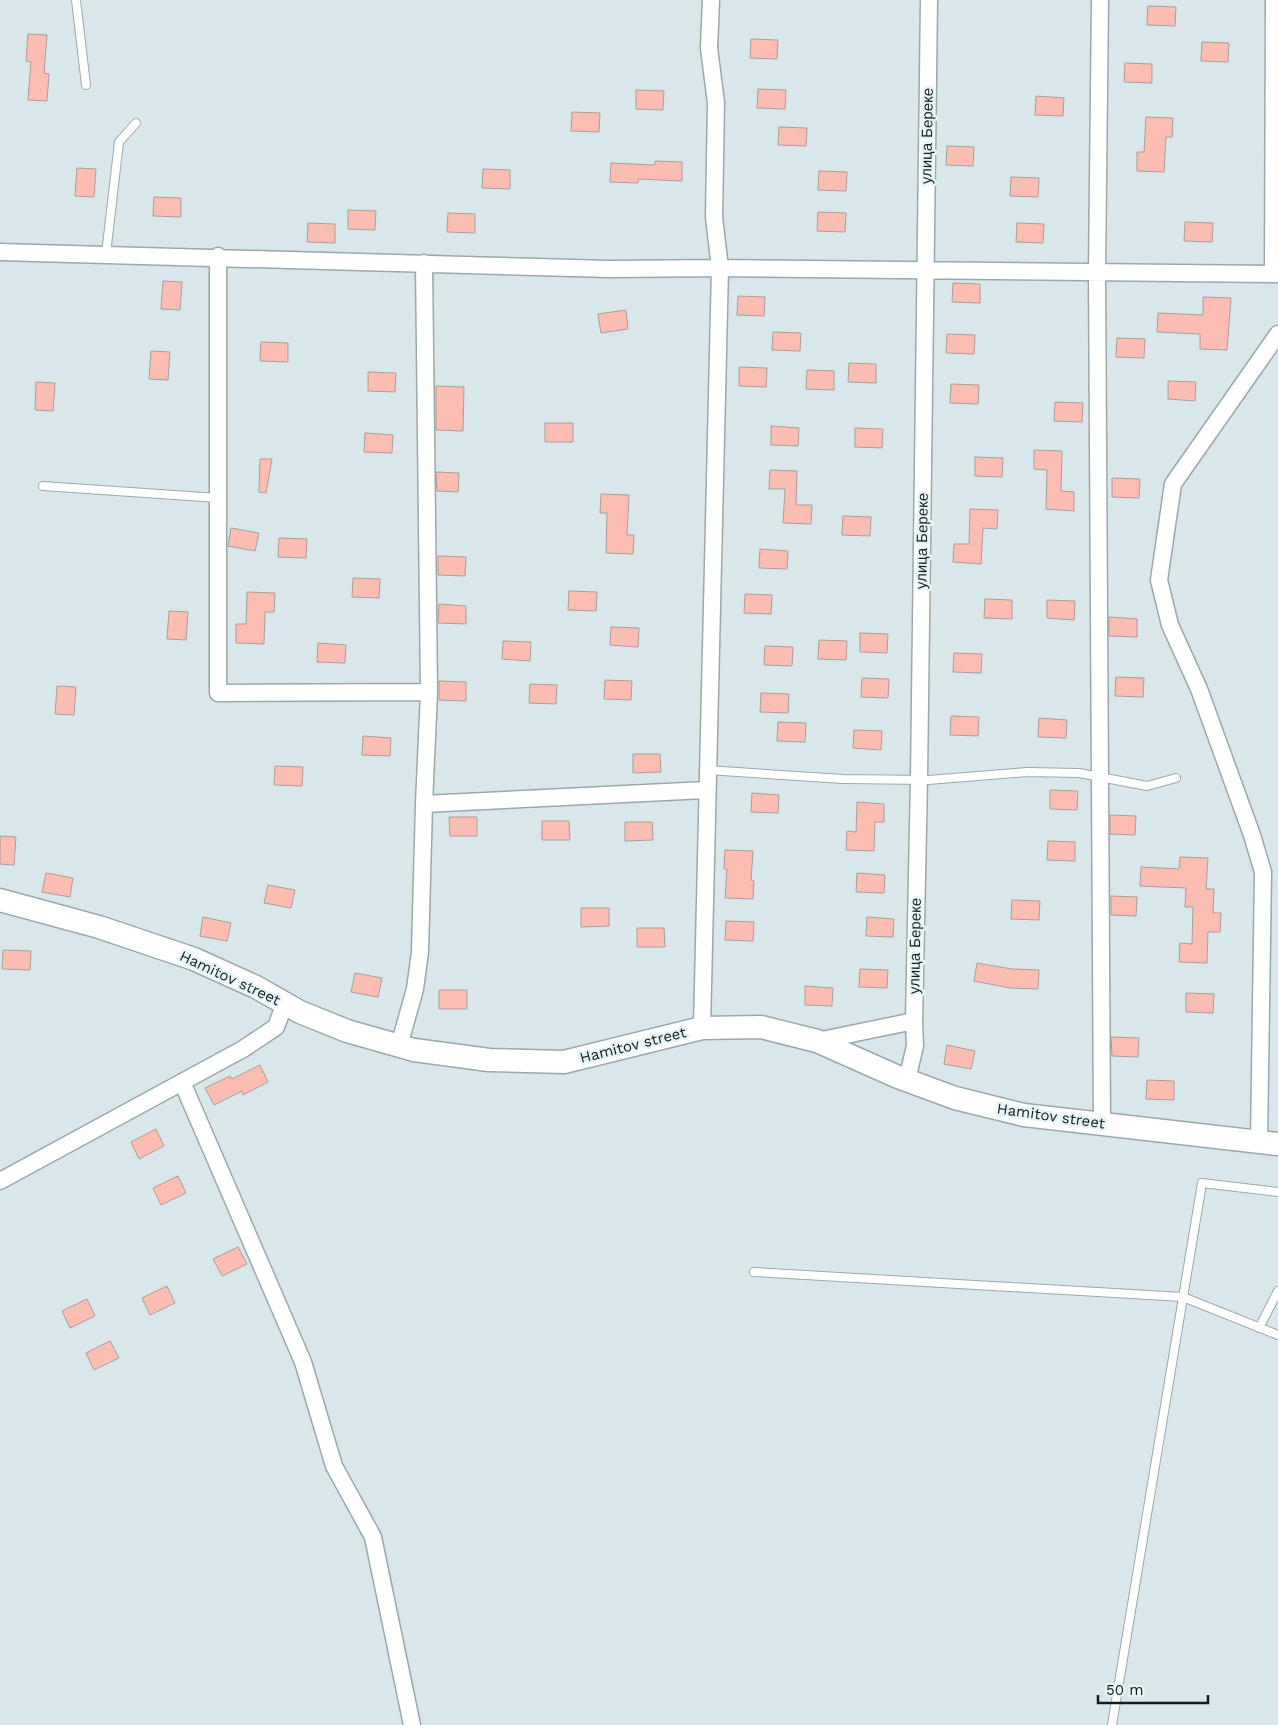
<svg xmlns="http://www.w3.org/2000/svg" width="1278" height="1725" font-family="'Work Sans',sans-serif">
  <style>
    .building { fill: #fcbeb3; stroke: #aa9d9a }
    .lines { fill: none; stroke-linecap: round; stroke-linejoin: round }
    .lane-casing { stroke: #9aa8ab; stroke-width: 10 }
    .street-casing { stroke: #9aa8ab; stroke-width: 19 }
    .secondary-casing { stroke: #9aa8ab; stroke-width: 25 }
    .lane { stroke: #fff; stroke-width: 8 }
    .street { stroke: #fff; stroke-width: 16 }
    .secondary { stroke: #fff; stroke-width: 22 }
    .labels { text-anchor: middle; stroke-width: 5; stroke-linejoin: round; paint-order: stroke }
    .street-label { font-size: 15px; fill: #161b1c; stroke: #e6f5f8 }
  </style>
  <rect width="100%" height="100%" fill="#d9e7eb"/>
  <!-- building -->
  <path class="building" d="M1148 6 1176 7 1175 26 1147 25Z
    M28 34 47 35 44 73 49 74 47 101 28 100 31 62 26 61Z
    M751 39 778 40 777 59 750 58Z
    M1202 42 1229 43 1228 62 1201 61Z
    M1125 63 1152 64V83L1124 82Z
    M758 89 786 90 785 109 757 108Z
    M636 90 664 91 663 110 636 109Z
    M1036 96 1064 98 1063 116 1035 115Z
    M572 112 600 113 599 132 571 131Z
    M1146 117 1173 118 1172 137H1166L1164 172 1137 171V152H1144Z
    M779 127 807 128 806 146 778 145Z
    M947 146 974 147 973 166 946 165Z
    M655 161 682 162V181L638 179V183L610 182 611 163 655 165Z
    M77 168 96 169 94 197 75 196Z
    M483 169 510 170V189L482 188Z
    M819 171 847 172 846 191 818 190Z
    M1011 177 1039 178 1038 197 1010 196Z
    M154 197 181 198V217L153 216Z
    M348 210 376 211 375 230 348 229Z
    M818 212 846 213 845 232 817 231Z
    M448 213 475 214V233L447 232Z
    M1185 222 1213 223 1212 242 1184 241Z
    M308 223 335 224V243L307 242Z
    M1017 223 1044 224 1043 243 1016 242Z
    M163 281 182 282 180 310 161 309Z
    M953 283 980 284V303L952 302Z
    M738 296 765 297 764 316 737 315Z
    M1203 297 1231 298 1227 350 1200 349V334L1157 332 1158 313 1203 315Z
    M626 310 628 329 601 333 598 314Z
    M773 332 801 333 800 351 772 350Z
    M947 334 975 335 974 354 946 353Z
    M1117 338 1145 339 1144 358 1116 357Z
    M261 342 288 343V362L260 361Z
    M151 351 170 352 168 380 149 379Z
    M849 363 876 364V383L848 382Z
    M739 367 767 368 766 387 739 386Z
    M807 370 834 371V390L806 389Z
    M368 372 396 373 395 392 368 391Z
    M1168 381 1196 382 1195 401 1168 399Z
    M36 382 55 383 53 411 35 410Z
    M951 384 979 385 978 404 950 403Z
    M436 386 464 387 463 431 436 430Z
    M1055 402 1083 403 1082 422 1054 421Z
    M545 423H573V442H545Z
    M771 426 799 428 798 446 771 445Z
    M855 428 883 429 882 448 855 447Z
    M365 433 393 435 392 453 364 452Z
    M1034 450 1062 451 1061 491 1074 492V511L1046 509 1047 470 1034 469Z
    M975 457 1003 458 1002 477 975 476Z
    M260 459H272L266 493 259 492Z
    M770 470 797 471 796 505H812L811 524 783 523 785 489H769Z
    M436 472 459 473 458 492 437 491Z
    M1112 478 1140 479 1139 498 1112 497Z
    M601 494 629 495 627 535H634L633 554 606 553 607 513H600Z
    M970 509 998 510 997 529 983 528 981 564 953 562 954 544H969Z
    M843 516 871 517 870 536 842 535Z
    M231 528 259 533 255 551 228 546Z
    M279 538 307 539 306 558 278 557Z
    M760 549 788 551 787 569 759 568Z
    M438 556 466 557 465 576 438 575Z
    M353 578 380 579 379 598 352 597Z
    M569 591 597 592 596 611 568 610Z
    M247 592 275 593 274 612H265L264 644 236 643V624H246Z
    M745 594 772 595 771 614 744 613Z
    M985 599 1012 600V619L984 618Z
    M1047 600 1075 601 1074 620 1047 618Z
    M439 604 466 606V624L438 623Z
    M169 611 188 612 186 640 167 639Z
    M1109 617 1137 619V637L1109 636Z
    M611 627 639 628 638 647 610 645Z
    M860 633 888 634 887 653 860 652Z
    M819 640 847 641 846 660 818 659Z
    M503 641 531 642 530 661 502 659Z
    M318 643 346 645 345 663 317 662Z
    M765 646 793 647 792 666 764 665Z
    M954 653 982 654 981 673 953 672Z
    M1116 677 1144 678 1143 697 1115 696Z
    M862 678 889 679 888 698 861 697Z
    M605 680 632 681 631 700 604 699Z
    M439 681 466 682V701L439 700Z
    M530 684 557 685 556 704 529 703Z
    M57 686 76 687 74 715 55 714Z
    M761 693 789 694 788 713 760 712Z
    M951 716 979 717 978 736 950 735Z
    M1039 718 1067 720 1066 738 1038 737Z
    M778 722 806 723 805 742 777 741Z
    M854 730 882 731 881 750 853 748Z
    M363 736 391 738 390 756 362 755Z
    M633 754H660L661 772 633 773Z
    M275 766 303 767 302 786 274 785Z
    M1050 790 1078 791 1077 810 1050 809Z
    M752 793 779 795 778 813 751 812Z
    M857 802 884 804V822H875L874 851 846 850 847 831 856 832Z
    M1110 815 1136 816 1135 835 1110 834Z
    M449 817H477V836H450Z
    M542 821H569L570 840H542Z
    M625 822H652L653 840 625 841Z
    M0 836 16 837 14 865 0 864Z
    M1048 841 1075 842V861L1047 860Z
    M725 850 753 851 751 880 754 881 753 899 725 898 727 869H724Z
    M1180 857 1208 858 1206 889H1214L1213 913H1221L1220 932H1208L1207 963 1179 962 1180 943 1192 944 1193 907H1185L1186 888 1140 886 1141 867 1179 869Z
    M46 873 73 878 70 897 42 892Z
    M857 873 885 875 884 893 856 892Z
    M268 885 295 890 291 908 264 903Z
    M1111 896 1137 897 1136 916 1111 915Z
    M1012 900 1040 901 1039 920 1011 919Z
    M581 908H609V926L581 927Z
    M203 917 231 923 227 941 200 936Z
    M867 917 894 919 893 937 866 936Z
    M726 921 754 922 753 941 725 940Z
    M637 928H664L665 947H637Z
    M3 950 31 951 30 970 2 969Z
    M977 963 1012 969 1039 970 1038 989 1010 988 974 981Z
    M860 969 888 970 887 988 859 987Z
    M355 973 382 978 378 997 351 992Z
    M805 986 833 988 832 1006 805 1005Z
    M439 990H467V1009H439Z
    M1186 993 1214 994 1213 1013 1186 1012Z
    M1111 1037 1139 1038 1138 1057 1112 1056Z
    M947 1045 975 1051 971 1069 944 1064Z
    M260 1065 268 1082 243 1095 242 1091 214 1105 205 1088 230 1076 232 1079Z
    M1147 1080 1174 1081V1100L1146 1099Z
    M156 1129 164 1146 139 1159 131 1142Z
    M178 1176 186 1193 161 1205 153 1188Z
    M238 1247 247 1264 222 1276 213 1259Z
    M167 1286 175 1303 150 1315 142 1298Z
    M87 1299 95 1316 70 1328 62 1311Z
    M110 1341 119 1358 94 1370 86 1353Z"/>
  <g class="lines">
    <!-- lane casing -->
    <g class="lane-casing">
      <path id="lane" d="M76 0 86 85
        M106 254 119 142 136 123
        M43 486 218 498
        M707 770 843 779 928 780 1027 772 1079 773 1147 786 1176 778
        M754 1272 1183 1297 1278 1335
        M1259 1328 1278 1291
        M1112 1725 1202 1183 1278 1192"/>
    </g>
    <!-- street casing -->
    <g class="street-casing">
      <path id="street" d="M711 0 709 48 716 103 714 217 720 268 1278 274
        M1100 0 1097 272 1102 1124
        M0 252 610 269 720 268 702 1028
        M218 256V693L429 692 424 263
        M1273 274 1274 0
        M424 804 429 692
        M817 1041 914 1021
        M399 1046 415 989 420 952 424 804 706 790
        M907 1080 915 1046 914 1021 919 779 929 0
        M182 1082 303 1362 334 1466 373 1537 412 1725
        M1259 1141 1263 872 1252 835 1199 689 1170 625 1159 580 1173 484 1278 334
        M0 1181 243 1049 276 1027 285 1003"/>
    </g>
    <!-- secondary casing -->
    <g class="secondary-casing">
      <path id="secondary" d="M0 900 99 927 194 959 256 987 300 1012 347 1031 414 1050 489 1060 564 1062 702 1028 761 1027 817 1041 898 1077 955 1098 1024 1115 1278 1144"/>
    </g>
    <!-- lane -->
    <use href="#lane" class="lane"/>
    <!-- street -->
    <use href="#street" class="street"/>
    <!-- secondary -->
    <use href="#secondary" class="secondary"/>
  </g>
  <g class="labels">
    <!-- street labels -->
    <g class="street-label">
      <text transform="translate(927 136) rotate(-89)" y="5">улица Береке</text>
      <text transform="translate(922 541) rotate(-89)" y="5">улица Береке</text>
      <text transform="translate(915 946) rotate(-89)" y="5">улица Береке</text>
      <text transform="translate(230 978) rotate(25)" y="5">Hamitov street</text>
      <text transform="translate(633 1045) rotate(-14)" y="5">Hamitov street</text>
      <text transform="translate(1051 1116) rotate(8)" y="5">Hamitov street</text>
    </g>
  </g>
  <!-- scale -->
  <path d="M1098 1695v8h110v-8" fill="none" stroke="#161b1c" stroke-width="2.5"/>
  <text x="1106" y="1695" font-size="15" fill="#161b1c" stroke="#e6f5f8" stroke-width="4" paint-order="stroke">50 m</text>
</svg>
